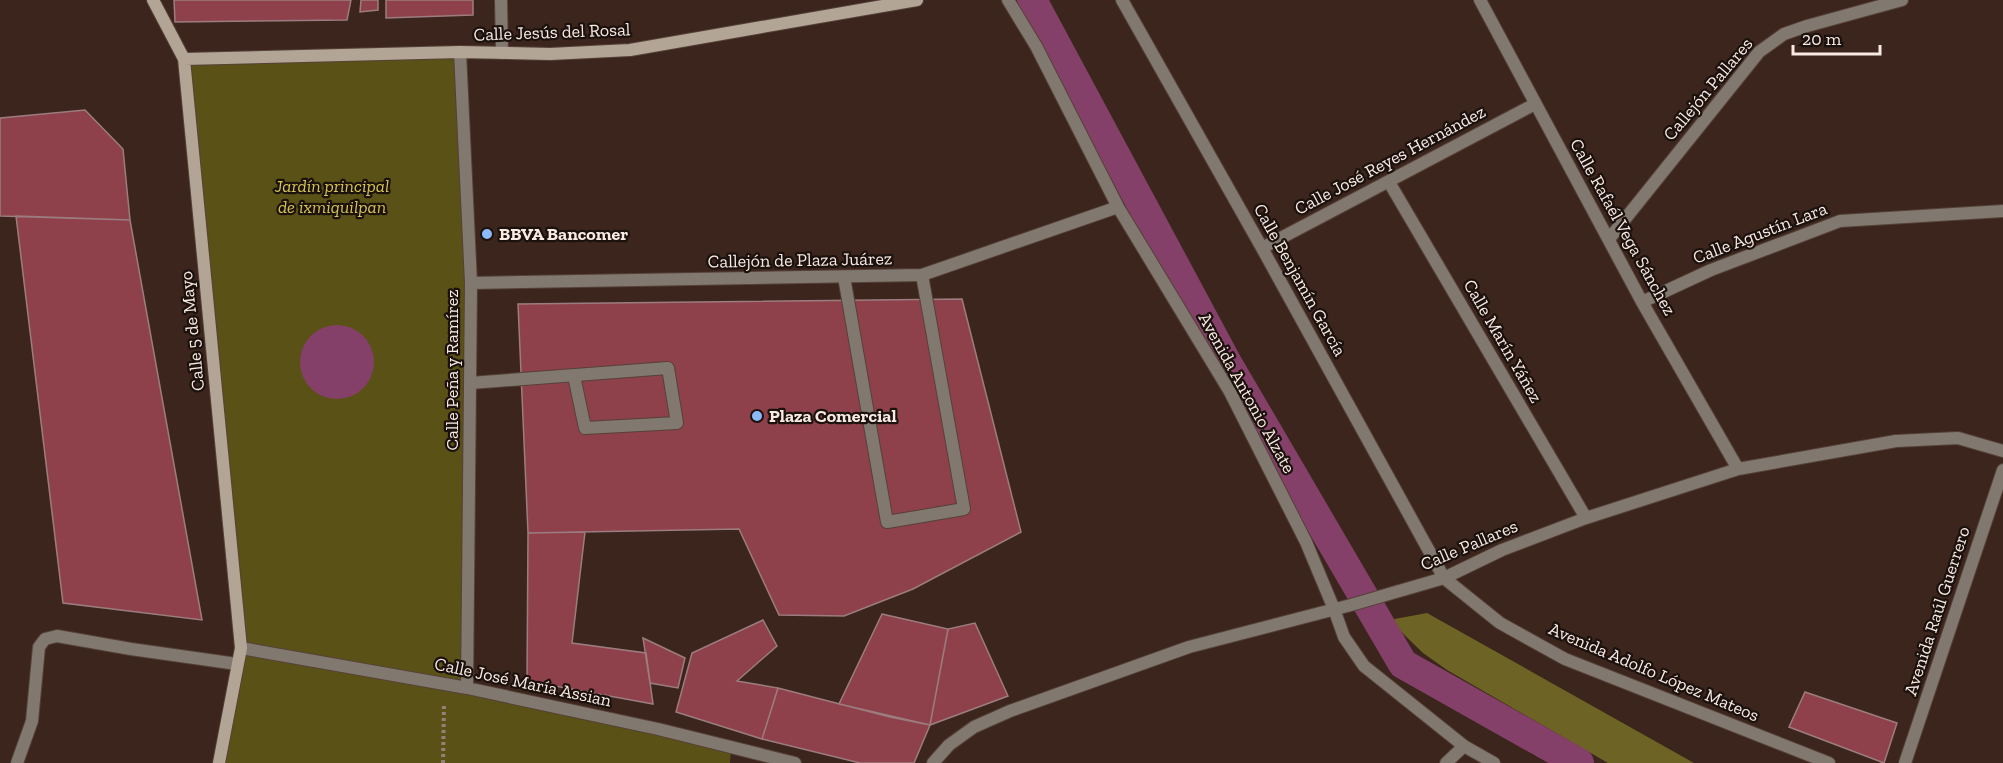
<svg xmlns="http://www.w3.org/2000/svg" width="2003" height="763" font-family="'Zilla Slab',serif">
  <style>
    .green { fill: #5a5116 }
    .forest { fill: #6d6324 }
    .water { fill: #844069 }
    .lines { fill: none; stroke-linecap: round; stroke-linejoin: round }
    .canal { stroke: #844069; stroke-width: 30 }
    .building { fill: #8f414b; stroke: #9c7d7f; stroke-width: 1.5 }
    .lane-casing { stroke: #564138; stroke-width: 14 }
    .street-casing { stroke: #564138; stroke-width: 14 }
    .secondary-casing { stroke: #564138; stroke-width: 14 }
    .path { stroke: #948079; stroke-width: 4; stroke-dasharray: 3 3; stroke-linecap: butt }
    .lane { stroke: #81796f; stroke-width: 12 }
    .street { stroke: #81796f; stroke-width: 12 }
    .secondary { stroke: #b2a596; stroke-width: 12 }
    .poi-dot { fill: #8cb9fc; stroke: #1b110d; stroke-width: 2 }
    .labels { text-anchor: middle; stroke-width: 4.5; stroke-linejoin: round; paint-order: stroke }
    .street-label { font-size: 18px; fill: #faeae4; stroke: #1b110d }
    .park-label { font-size: 18px; font-style: italic; fill: #d5c451; stroke: #1b110d }
    .poi-label { font-size: 18px; font-weight: bold; fill: #faeae4; stroke: #1b110d; text-anchor: start }
  </style>
  <rect width="100%" height="100%" fill="#3b251c"/>
  <!-- green -->
  <path class="green" d="M460 52 471 283 467 688 731 747 730 763H220L241 648 184 59Z"/>
  <!-- forest -->
  <path class="forest" d="M1427 613 1694 763H1608L1447 670 1423 653 1389 620Z"/>
  <!-- water -->
  <path class="water" d="M300 362a37 37 0 1 1 74 0a37 37 0 1 1-74 0Z"/>
  <g class="lines">
    <!-- canal -->
    <path class="canal" d="M1032 0 1227 363 1403 664 1579 763"/>
  </g>
  <!-- building -->
  <path class="building" d="M174 0H351L347 20 175 22Z
    M361 0H378V10L360 12Z
    M386 0H473V15L386 18Z
    M85 110 123 149 130 220 0 216V118Z
    M16 216 130 220 202 620 63 603Z
    M962 299 1021 532 913 589 844 616 779 615 739 529 528 533 518 304Z
    M585 532 572 643 646 653 653 704 527 681 528 533Z
    M882 614 948 629 930 725 839 704Z
    M763 620 777 646 737 681 778 688 762 739 676 712 692 653Z
    M975 623 1008 696 930 725 948 629Z
    M643 638 685 658 678 688 650 683Z
    M778 688 890 717 930 725 914 763H860L762 739Z
    M1805 692 1897 723 1884 763 1789 727Z"/>
  <g class="lines">
    <!-- lane casing -->
    <g class="lane-casing">
      <path id="lane" d="M844 277 887 522 964 509 922 275
        M470 383 668 368 677 423 585 428 574 376"/>
    </g>
    <!-- street casing -->
    <g class="street-casing">
      <path id="street" d="M501 0 502 53
        M1008 0 1036 46 1118 207 1230 392 1306 542 1334 609 1344 637 1364 666 1464 746 1494 763
        M1122 0 1262 248 1444 578 1500 623 1565 659 1829 763
        M1480 0 1642 302 1738 469
        M460 52 471 283 467 688
        M1389 182 1586 518
        M1609 239 1759 52 1784 34 1807 26 1902 0
        M1262 248 1535 104
        M471 283 922 275 1118 207
        M1642 302 1711 270 1840 221 2003 211
        M241 648 467 688 658 729 795 763
        M17 763 32 721 39 647 45 639 57 636 131 649 237 664
        M933 763 949 745 974 727 1010 711 1189 647 1351 605 1444 578 1502 550 1586 518 1738 469 1896 441 1958 438 2003 451
        M1446 763 1464 746
        M1905 763 2003 470"/>
    </g>
    <!-- secondary casing -->
    <g class="secondary-casing">
      <path id="secondary" d="M153 0 184 59 241 648 219 763
        M184 59 460 52 550 54 630 50 917 0"/>
    </g>
    <!-- path -->
    <path class="path" d="M443 763 444 704"/>
    <!-- lane -->
    <use href="#lane" class="lane"/>
    <!-- street -->
    <use href="#street" class="street"/>
    <!-- secondary -->
    <use href="#secondary" class="secondary"/>
  </g>
  <!-- markers -->
  <g class="poi-dot">
    <circle cx="487" cy="234" r="6"/>
    <circle cx="757" cy="416" r="6"/>
  </g>
  <g class="labels">
    <!-- street labels -->
    <g class="street-label">
      <text transform="translate(552 32) rotate(-2)" y="6">Calle Jesús del Rosal</text>
      <text transform="translate(1708 89) rotate(-50)" y="6">Callejón Pallares</text>
      <text transform="translate(1390 160) rotate(-28)" y="6">Calle José Reyes Hernández</text>
      <text transform="translate(1623 227) rotate(61)" y="6">Calle Rafaél Vega Sánchez</text>
      <text transform="translate(1760 233) rotate(-21)" y="6">Calle Agustín Lara</text>
      <text transform="translate(800 260) rotate(-1)" y="6">Callejón de Plaza Juárez</text>
      <text transform="translate(1300 280) rotate(61)" y="6">Calle Benjamín García</text>
      <text transform="translate(192 331) rotate(-96)" y="6">Calle 5 de Mayo</text>
      <text transform="translate(1503 341) rotate(60)" y="6">Calle Marín Yáñez</text>
      <text transform="translate(452 370) rotate(-90)" y="6">Calle Peña y Ramírez</text>
      <text transform="translate(1247 393) rotate(61)" y="6">Avenida Antonio Alzate</text>
      <text transform="translate(1469 545) rotate(-23)" y="6">Calle Pallares</text>
      <text transform="translate(1937 611) rotate(-72)" y="6">Avenida Raúl Guerrero</text>
      <text transform="translate(1654 672) rotate(23)" y="6">Avenida Adolfo López Mateos</text>
      <text transform="translate(523 682) rotate(12)" y="6">Calle José María Assian</text>
    </g>
    <!-- park labels -->
    <g class="park-label">
      <text x="332" y="192">Jardín principal<tspan x="332" dy="21">de ixmiquilpan</tspan></text>
    </g>
    <!-- poi labels -->
    <g class="poi-label">
      <text x="499" y="240">BBVA Bancomer</text>
      <text x="769" y="422">Plaza Comercial</text>
    </g>
  </g>
  <!-- scale -->
  <path d="M1793 45v9h87v-9" fill="none" stroke="#faeae4" stroke-width="3"/>
  <text x="1802" y="45" font-size="18" fill="#faeae4" stroke="#1b110d" stroke-width="4.5" paint-order="stroke">20 m</text>
</svg>
